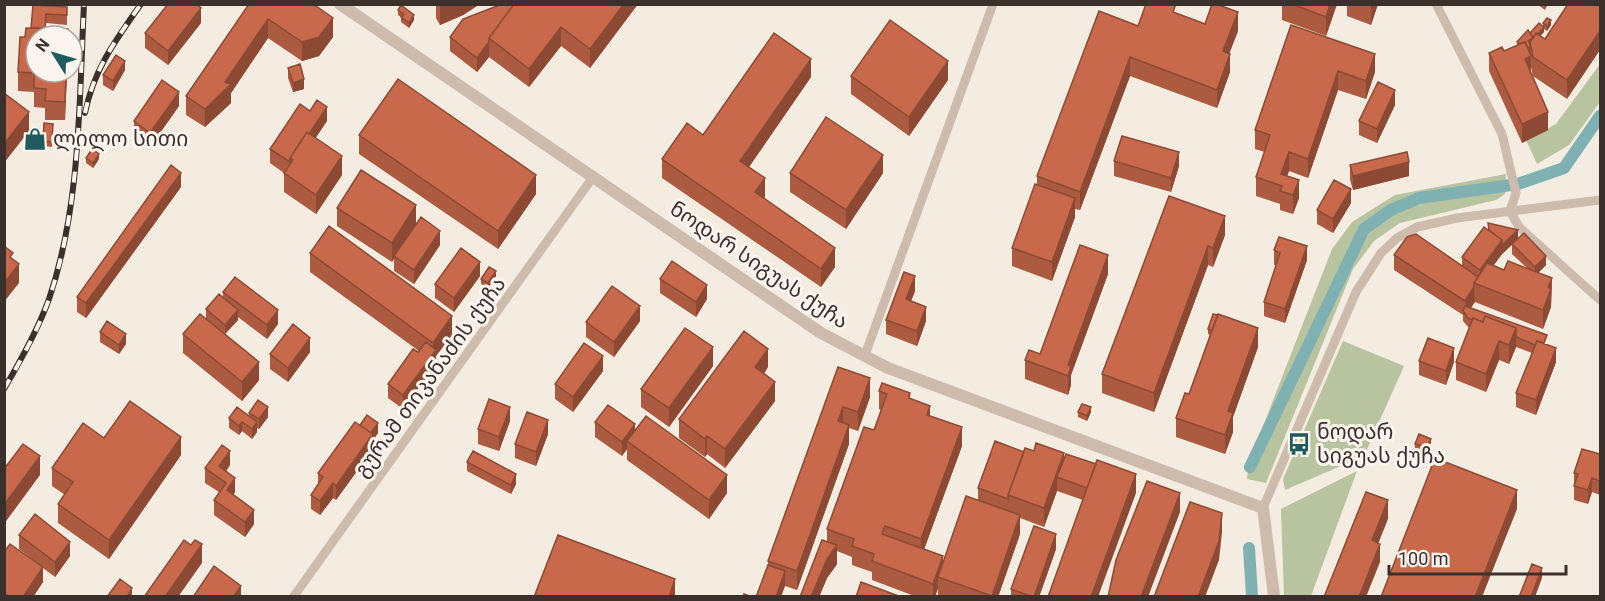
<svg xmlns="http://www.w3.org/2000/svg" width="1605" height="601" font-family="Roboto,'Noto Sans Georgian',sans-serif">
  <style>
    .green { fill: #b8c4a0 }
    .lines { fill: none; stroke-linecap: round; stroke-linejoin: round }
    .canal { stroke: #7fb0b2; stroke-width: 12 }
    .minor { stroke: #cdbbac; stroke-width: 9 }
    .tertiary { stroke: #cdbbac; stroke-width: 12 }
    .rail-casing { stroke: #3b302b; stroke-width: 6 }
    .rail { stroke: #fbf5ee; stroke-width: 4; stroke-dasharray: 11; stroke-linecap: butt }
    .wall { fill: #ac5a40; fill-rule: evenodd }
    .shaded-wall { fill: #8c4a34 }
    .building { fill: #c8694b; stroke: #8c4a34; stroke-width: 1.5 }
    .labels { text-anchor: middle; stroke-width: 6; stroke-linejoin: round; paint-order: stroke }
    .poi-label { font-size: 21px; fill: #3b302b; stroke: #fbf5ee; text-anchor: start }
    .street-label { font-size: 21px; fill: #3b302b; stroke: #fbf5ee }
  </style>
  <rect width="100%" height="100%" fill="#f4ebe1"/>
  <!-- green -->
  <path class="green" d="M1600 64V102L1569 145 1537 164 1526 140 1556 124Z
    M1506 174 1505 194 1496 200 1400 223 1374 241 1353 269 1266 483 1247 479 1249 462 1332 249 1352 222 1395 195Z
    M1343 341 1404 366 1364 456 1285 490 1283 479Z
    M1357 471 1311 596H1284L1281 509Z"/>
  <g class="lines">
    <!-- canal -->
    <path class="canal" d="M1250 467 1364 229 1391 210 1419 198 1518 184 1564 168 1600 116
      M1249 548 1252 596"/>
    <!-- minor -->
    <path class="minor" d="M1436 4 1502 134 1516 193 1510 211
      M1510 211 1519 227 1600 300
      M865 355 993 4
      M1263 508 1356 292 1381 253 1397 238 1417 227 1457 218 1600 200
      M294 596 593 177"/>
    <!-- tertiary -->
    <path class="tertiary" d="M340 4 821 333 888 368 1263 508 1274 596"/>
    <!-- rail casing -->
    <g class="rail-casing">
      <path id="rail" d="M85 113C94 69 115 41 141 4
        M4 389C21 360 38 330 49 299 81 205 79 102 84 4"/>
    </g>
    <!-- rail -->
    <use href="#rail" class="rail"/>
  </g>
  <!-- wall -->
  <path class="wall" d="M249 4 333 37 319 56 302 61 268 38 231 93V103L205 127 186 115V96Z
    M436 4H480L463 15 440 25 436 18Z
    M638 4 590 68 561 46 529 87 489 57 477 72 450 51V37Z
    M1282 4H1337L1326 36 1282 20Z
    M1347 4H1378L1371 25 1347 16Z
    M1537 4H1548L1545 10Z
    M1568 4 1567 99 1533 76 1531 67V74L1548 130 1522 143 1489 71V53L1504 51 1517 45V42L1530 33 1543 27V23L1551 25 1547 31 1544 29V32L1540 36 1545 39Z
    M33 5 67 7V25L46 23 36 72H67L65 120H45V108L34 107V92L18 91V72L25 37 31 28Z
    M398 10 414 20 409 28 401 22V17L398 15Z
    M1177 14 1205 24 1238 31 1229 53 1230 72 1217 108 1130 76 1080 210 1075 209V217L1052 281 1012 266V248L1037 185V176L1138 26Z
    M201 23 168 65 145 48V33Z
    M1291 25 1375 72 1366 99 1338 90 1308 178 1289 171 1287 176 1299 198 1293 214 1280 210V204L1256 196V177L1265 152 1255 149V130Z
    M288 68 304 89 293 92 288 78Z
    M125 70 113 91 103 85V75Z
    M851 76 948 80 909 136 851 94Z
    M811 77 749 167 765 197 763 198 835 267 821 287 662 178V159L703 135Z
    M1395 105 1377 143 1359 135V121Z
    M179 106 150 147 134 135V121Z
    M327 121 315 138 342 175 316 214 284 192V173L270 163V149Z
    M44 123 53 124 52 147 43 146Z
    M359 135 536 194 498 249 359 154Z
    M86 158 99 159 93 168 86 163Z
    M1114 161 1179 166 1171 192 1114 176Z
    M1350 165 1409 176 1353 190 1350 180Z
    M790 173H883L846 229 790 192Z
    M181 187 86 318 77 312V297Z
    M1169 196 1225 235 1213 267 1208 265 1154 412 1102 393V374Z
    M1351 203 1333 233 1317 224V210Z
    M337 208 416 224 440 245 414 284 394 271V258L392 262 337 226Z
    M1488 223 1518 238 1546 265 1538 273 1552 278 1551 307 1543 329 1475 302 1470 308 1547 345 1556 362 1536 415 1516 407V393L1532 353 1516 347 1509 364 1499 360 1486 392 1456 380V362L1469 328 1463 321V315L1394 270V255L1462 266V257L1488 229ZM1512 245V254L1527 268 1504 270 1494 265 1502 254Z
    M1274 250 1307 260 1285 323 1264 316V302L1276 265H1274Z
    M310 253 452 335 436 356V364L403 409 388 398V384L419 351 310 272Z
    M1108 274 1071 375V385L1068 395 1025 379V360L1040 354Z
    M480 276 454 312 435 298V284Z
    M496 276 488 288 481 284V279Z
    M660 279 707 299 696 317 660 293Z
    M915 291 911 301 926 321 917 346 886 334V320Z
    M223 292 278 324 267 339 238 317V320L225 334 206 319V309L223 298Z
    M640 321 614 357 586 337V322Z
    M1208 329 1258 347 1233 417V432L1225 454 1176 437V418L1189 394 1210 335 1208 334Z
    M100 332 126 344 119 354 100 342Z
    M183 334 259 380 242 401 183 353Z
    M310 352 288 382 270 369V354Z
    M1419 361 1454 362 1446 385 1419 375Z
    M713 366 669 427 641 407V389Z
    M768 367 764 374 775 401 725 468 707 454 705 457 679 438V419Z
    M838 367 870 397 858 431 849 428V444L797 590 785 586 768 565V561Z
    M603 371 573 412 555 399V384Z
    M879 391 910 398 930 416 962 446 924 549 943 563 978 500V488L1024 452 1034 451 1064 458 1136 493 1083 500 1057 491 1044 527 1020 518V534L998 597H941L938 596V588L935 597H917L872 580V572L852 565V557L837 551V564L827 578 819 597H800L827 542V529L874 430 881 410 879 409Z
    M1078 412H1091L1087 421 1078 417Z
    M249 413 268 417 259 429 257 428V432L252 439 242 431 239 435 229 428V418L249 416Z
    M510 421 499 451 478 444V429Z
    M595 422 635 431 727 493 709 519 627 460V449L622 456 595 437Z
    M360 425 378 433 373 440V449L336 500 333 498 320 515 311 509V495L318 484V473Z
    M548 434 536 466 515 458V444Z
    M104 438 181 455 109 559 58 523V504L65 495 52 486V468Z
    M1431 443 1427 452 1415 449V444Z
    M1600 454V495L1592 492 1588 504 1574 500V473Z
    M467 462 516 484 511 494 467 471Z
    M230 465 226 471 235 492 233 495 254 524 245 537 214 515V500L219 492 205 483V468Z
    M19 535 70 556 55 577 43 568V582L33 597H4V552L39 564 19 549Z
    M1056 549 1039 597H1011V589Z"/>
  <!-- shaded-wall -->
  <path class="shaded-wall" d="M444 4H480L463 15 440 25V6Z
    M624 4H638L590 68V49Z
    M1330 4H1337L1326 36V17Z
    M1371 4H1378L1371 25Z
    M201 8V23L168 65V51Z
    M1238 12V31L1223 70V51Z
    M414 15V20L409 28V23Z
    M333 18V37L319 56 302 61V42Z
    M268 19V38L231 93V103L205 127V109L225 82Z
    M1551 20V25L1547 31V26Z
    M561 27V46L529 87V69Z
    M1544 27V32L1534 43V38Z
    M1600 31V50L1567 99V80Z
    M1533 38 1530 42 1531 75 1525 60 1528 41Z
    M489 42V57L477 72V58Z
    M1230 54V72L1217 108V90Z
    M1375 54V72L1366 99V81Z
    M1130 57V76L1080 210V192Z
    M811 59V77L740 180V161Z
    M125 61V70L113 91V81Z
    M948 61V80L909 136V117Z
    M1338 71V90L1308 178V159Z
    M66 72H67L65 120V102Z
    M304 79V89L293 92V83Z
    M1395 90V105L1377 143V129Z
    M179 92V106L150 147V133Z
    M327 107V121L293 172V160L292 159Z
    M29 112V131L4 163V144Z
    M1548 112V130L1522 143V124Z
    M1179 152V166L1171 192V178Z
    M1289 152V171L1282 191 1281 174Z
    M99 154V159L93 168V163Z
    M883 155V173L846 229V210Z
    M342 156V175L316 214V195Z
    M1409 162V176L1353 190V176Z
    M181 173V187L86 318V303Z
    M536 175V194L498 249V231Z
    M765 178V197L755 211V192Z
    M1299 180V198L1293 214V195Z
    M1351 189V203L1333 233V219Z
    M1075 198V217L1052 281V262Z
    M416 205V224L392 262V243Z
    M1225 216V235L1213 267V248Z
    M1518 230V239L1502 254 1480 283V270L1502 240Z
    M440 231V245L414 284V270Z
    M1208 246V265L1154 412V393Z
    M1307 246V260L1285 323V309Z
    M835 248V267L821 287V269Z
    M1108 255V274L1071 375V385L1068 395V365Z
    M1546 256V265L1535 276V267Z
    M480 262V276L454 312V298Z
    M19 264V283L4 302V283Z
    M496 271V276L488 288V283Z
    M915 276V291L906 314V299Z
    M1552 278 1551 307 1543 329V310L1548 287Z
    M707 285V299L696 317V302Z
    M1474 287 1475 302 1466 315 1465 301Z
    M640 306V321L614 357V342Z
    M926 307V321L917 346V331Z
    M238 310V320L225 334V325Z
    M278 310V324L267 339V325Z
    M452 316V335L436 356V364L403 409V395L433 355V343Z
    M1258 328V347L1233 417V432L1225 454V435L1228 411Z
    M1516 328V347L1509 364V345Z
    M126 334V344L119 354V345Z
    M310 338V352L288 382V368Z
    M1499 341V360L1486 392V374Z
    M713 347V366L669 427V408Z
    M1454 348V362L1446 385V371Z
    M1556 348V362L1536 415V400Z
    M768 349V367L755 386V367Z
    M603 356V371L573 412V397Z
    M259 362V380L242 401V382Z
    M870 378V397L858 431V412Z
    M775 382V401L725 468V449Z
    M930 406V424L927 415Z
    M268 407V417L259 429V419Z
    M510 407V421L499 451V437Z
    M843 407V426L838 421Z
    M1091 407V412L1087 421V416Z
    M548 420V434L536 466V452Z
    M242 422V431L239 435V426Z
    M257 422V432L252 439V429Z
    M378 423V433L373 440V449L336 500V486Z
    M635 424V439L627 441V449L622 456V442Z
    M849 425V444L797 590V571Z
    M962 427V446L921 558V539Z
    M707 436V454L705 457V439Z
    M181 437V455L109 559V540Z
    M1431 439V443L1427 452V447Z
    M230 451V465L221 479 219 466Z
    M1064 453V472L1057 477V491L1044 527V508Z
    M40 456V475L4 524V505Z
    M516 474V484L511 494V485Z
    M1136 474V493L1098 597H1091Z
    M727 475V493L709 519V500Z
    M235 478V492L227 505V490Z
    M1592 478V492L1588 504V490Z
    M333 483V498L320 515V501Z
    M1517 490V509L1482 597H1475Z
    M1180 493V512L1148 597H1141Z
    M1388 500V519L1372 559V540Z
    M254 510V524L245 537V522Z
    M1222 513V532L1219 560 1205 597H1198Z
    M1020 515V534L998 597H992Z
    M1056 534V549L1039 597H1034Z
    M70 542V556L55 577V562Z
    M202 544V563L178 597H165Z
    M1380 544V562L1366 597H1359Z
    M837 545V564L827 578 819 597H811L827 559Z
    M943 556V575L938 577V588L935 597H933V584Z
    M43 567V582L33 597H23Z
    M1542 568V578L1535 597H1531Z
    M785 571V586L781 597H776Z
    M675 579V597H669Z
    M241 586V597H233Z
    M132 588V597H127Z"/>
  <!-- building -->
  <path class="building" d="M168 4H196L201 8 168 51 145 33Z
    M249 4H313L333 18 319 37 302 42 268 19 225 82 231 84 205 109 186 96Z
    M502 4H514L489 38V42L477 58 450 37 463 19Z
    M514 4H624L590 49 561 27 529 69 489 38Z
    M1146 4H1176L1173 12 1205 24 1212 4H1216L1238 12 1223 51 1230 54 1217 90 1130 57 1080 192 1037 176 1099 11 1138 26Z
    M1292 4H1330L1326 17Z
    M1568 4H1600V31L1567 80 1533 57 1530 42 1536 33 1545 39Z
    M33 5 67 7V15L46 14 45 28H31Z
    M401 5 414 15 409 23 401 17 404 14 398 10Z
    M1547 18 1551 20 1547 26 1543 23Z
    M890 20 948 61 909 117 851 76Z
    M1539 23 1544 27 1538 34 1536 33 1533 38 1530 33Z
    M1291 25 1375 54 1366 81 1338 71 1308 159 1289 152 1281 174 1299 180 1293 195 1280 191 1282 186 1256 177 1270 135 1255 130Z
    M26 28 68 29 67 36H36V72H66L65 102 45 101 46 89 34 88V73L18 72 20 37H25Z
    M1528 30 1533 38 1528 41 1530 44V47L1528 48 1525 42 1518 44 1517 42Z
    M774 33 811 59 740 161 765 178 755 192 835 248 821 269 662 159 687 123 703 135Z
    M1525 42 1531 56 1525 59 1548 112 1522 124 1489 53 1502 47 1504 51Z
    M116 55 125 61 113 81 103 75Z
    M300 64 304 79 293 83 288 68Z
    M398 79 536 175 498 231 359 135Z
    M162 80 179 92 150 133 134 121Z
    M1378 82 1395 90 1377 129 1359 121Z
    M4 93 29 112 4 144Z
    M317 100 327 107 309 134 307 132 290 158V162L270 149 300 104 310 111Z
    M826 117 883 155 846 210 790 173Z
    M44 123 53 124 52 142 43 141Z
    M307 132 342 156 316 195 284 173 293 160 290 158Z
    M1122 136 1179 152 1171 178 1114 161Z
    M92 149 99 154 93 163 86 158Z
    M1407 152 1409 162 1353 176 1350 165Z
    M171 165 181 173 86 303 77 297Z
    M361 170 416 205 392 243 337 208Z
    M1334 180 1351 189 1333 219 1317 210Z
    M1035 184 1075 198 1052 262 1012 248Z
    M1169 196 1225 216 1213 248 1208 246 1154 393 1102 374Z
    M421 217 440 231 414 270 394 256Z
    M1488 223 1518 230 1502 245V240L1489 230Z
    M329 226 452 316 433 343 310 253Z
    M1484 227 1502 240 1480 270 1462 257Z
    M1524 233 1546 256 1535 267 1512 244Z
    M1416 234 1478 277 1474 283V287L1465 301 1394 255 1407 237Z
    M1279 237 1307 246 1285 309 1264 302 1280 253 1274 250Z
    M1080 245 1108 255 1068 365 1071 366 1068 376 1025 360 1029 350 1040 354Z
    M4 246 13 253 10 257 19 264 4 283Z
    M461 248 480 262 454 298 435 284Z
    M672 261 707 285 696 302 660 279Z
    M1508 261 1552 278 1548 287 1551 289 1543 310 1474 283 1487 263 1504 270Z
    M489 267 496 271 488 283 481 279Z
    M904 272 915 276 906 299 926 307 917 331 886 320Z
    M235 277 278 310 267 325 223 292Z
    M612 286 640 306 614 342 586 322Z
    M219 294 238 310 225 325 206 309Z
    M1465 306 1547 335 1544 343 1537 341 1535 345 1516 337V328L1485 316 1483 322 1473 318 1472 320 1468 318 1463 311Z
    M200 314 259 362 242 382 183 334Z
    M1213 314 1218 315 1212 331 1208 329Z
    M1218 314 1258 328 1228 411 1233 413 1225 435 1176 418 1185 393 1189 394Z
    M1485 316 1516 328 1509 345 1499 341 1486 374 1456 362 1473 318 1483 322Z
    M107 321 126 334 119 345 100 332Z
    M293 324 310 338 288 368 270 354Z
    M685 328 713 347 669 408 641 389Z
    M744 331 768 349 755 367 775 382 725 449 707 436 705 439 679 419Z
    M1428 338 1454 348 1446 371 1419 361Z
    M1537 341 1556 348 1536 400 1516 393Z
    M426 342 436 350 403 395 388 384 413 349 418 352Z
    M584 343 603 356 573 397 555 384Z
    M838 367 870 378 858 412 843 407 838 421 849 425 797 571 768 561Z
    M882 383 910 393 909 398 930 406 927 415 962 427 921 539 885 526 882 534 943 556 933 584 872 561 874 554 852 546 854 539 827 529 864 427 874 430 887 394 879 391Z
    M489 399 510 407 499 437 478 429Z
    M258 400 268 407 259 419 249 413Z
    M130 401 181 437 109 540 58 504 73 482 52 468 83 423 104 438Z
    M1082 404 1091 407 1087 416 1078 412Z
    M608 405 635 424 622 442 595 422Z
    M237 407 257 422 252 429 242 422 239 426 229 418Z
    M527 412 548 420 536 452 515 444Z
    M367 415 378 423 371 433 360 425Z
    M646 416 727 475 709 500 627 441Z
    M355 422 373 434 336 486 333 483 320 501 311 495 323 477 318 473Z
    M1419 434 1431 439 1427 447 1415 444Z
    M995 441 1024 452 1008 495V499L978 488Z
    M1036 443 1064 453 1044 508 1008 495 1025 448 1034 451Z
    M23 444 40 456 4 505V469Z
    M222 445 230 451 219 466 235 478 227 490 254 510 245 522 214 500 226 483 205 468Z
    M1582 449 1600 454V481L1592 478 1588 490 1574 486 1578 474 1574 473Z
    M473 451 516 474 511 485 467 462Z
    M1066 454 1096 464 1087 488 1057 477Z
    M1435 458 1517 490 1475 597H1381Z
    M1097 460 1136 474 1091 597H1048Z
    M1147 481 1180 493 1141 597H1108L1116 560Z
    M1366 492 1388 500 1372 540 1380 544 1359 597H1324Z
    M966 496 1020 515 992 596 938 577Z
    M1190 502 1222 513 1219 541 1198 597H1154Z
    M35 514 70 542 55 562 19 535Z
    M1034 526 1056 534 1034 597H1033L1011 589Z
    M558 535 675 579 669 597H534Z
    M184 540 191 545 195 540 202 544 165 597H144Z
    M822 540 837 545 827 559 811 597H800Z
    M10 544 43 567 23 597H10L4 593V552Z
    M1532 564 1542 568 1531 597H1519Z
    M768 565 785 571 776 597H756Z
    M214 566 241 586 233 597H193Z
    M120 579 132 588 127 597H107Z
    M861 582 901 597H856Z
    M744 594 752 597H743Z"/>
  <!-- icons -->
  <defs>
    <g id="shop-bare" transform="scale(1.8)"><path d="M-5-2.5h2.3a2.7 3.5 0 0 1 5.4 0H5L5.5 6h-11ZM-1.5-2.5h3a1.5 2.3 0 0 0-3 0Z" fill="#1f5a5e" stroke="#fbf5ee" stroke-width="2.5" paint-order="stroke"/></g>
    <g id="bus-bare" transform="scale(1.8)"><path d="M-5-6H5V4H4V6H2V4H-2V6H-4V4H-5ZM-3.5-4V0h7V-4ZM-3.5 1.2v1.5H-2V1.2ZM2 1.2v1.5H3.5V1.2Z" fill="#1f5a5e" stroke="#fbf5ee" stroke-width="2.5" paint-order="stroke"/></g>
  </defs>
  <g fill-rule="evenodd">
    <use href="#shop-bare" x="35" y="139"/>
    <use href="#bus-bare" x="1299" y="444"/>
  </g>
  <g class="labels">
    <!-- poi labels -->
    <g class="poi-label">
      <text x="53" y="146">ლილო სითი</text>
      <text x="1317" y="439">ნოდარ<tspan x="1317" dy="24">სიგუას ქუჩა</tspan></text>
    </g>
    <!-- street labels -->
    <g class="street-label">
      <text transform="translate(759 265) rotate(34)" y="7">ნოდარ სიგუას ქუჩა</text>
      <text transform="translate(430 377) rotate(-54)" y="7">გურამ თიკანაძის ქუჩა</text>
    </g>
  </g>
  <!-- border -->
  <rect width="1605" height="601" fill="none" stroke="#3b302b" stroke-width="12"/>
  <!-- north arrow -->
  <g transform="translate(54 54) rotate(307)"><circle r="28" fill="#fbf5ee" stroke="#aea6a0" stroke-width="1.5"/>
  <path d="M0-4.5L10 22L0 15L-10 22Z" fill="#1f5a5e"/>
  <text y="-9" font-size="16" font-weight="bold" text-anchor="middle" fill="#3b302b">N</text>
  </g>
  <!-- scale -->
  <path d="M1389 565v9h177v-9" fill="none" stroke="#3b302b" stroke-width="3"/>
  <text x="1398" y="565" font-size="18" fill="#3b302b" stroke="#fbf5ee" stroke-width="4.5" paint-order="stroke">100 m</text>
</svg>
